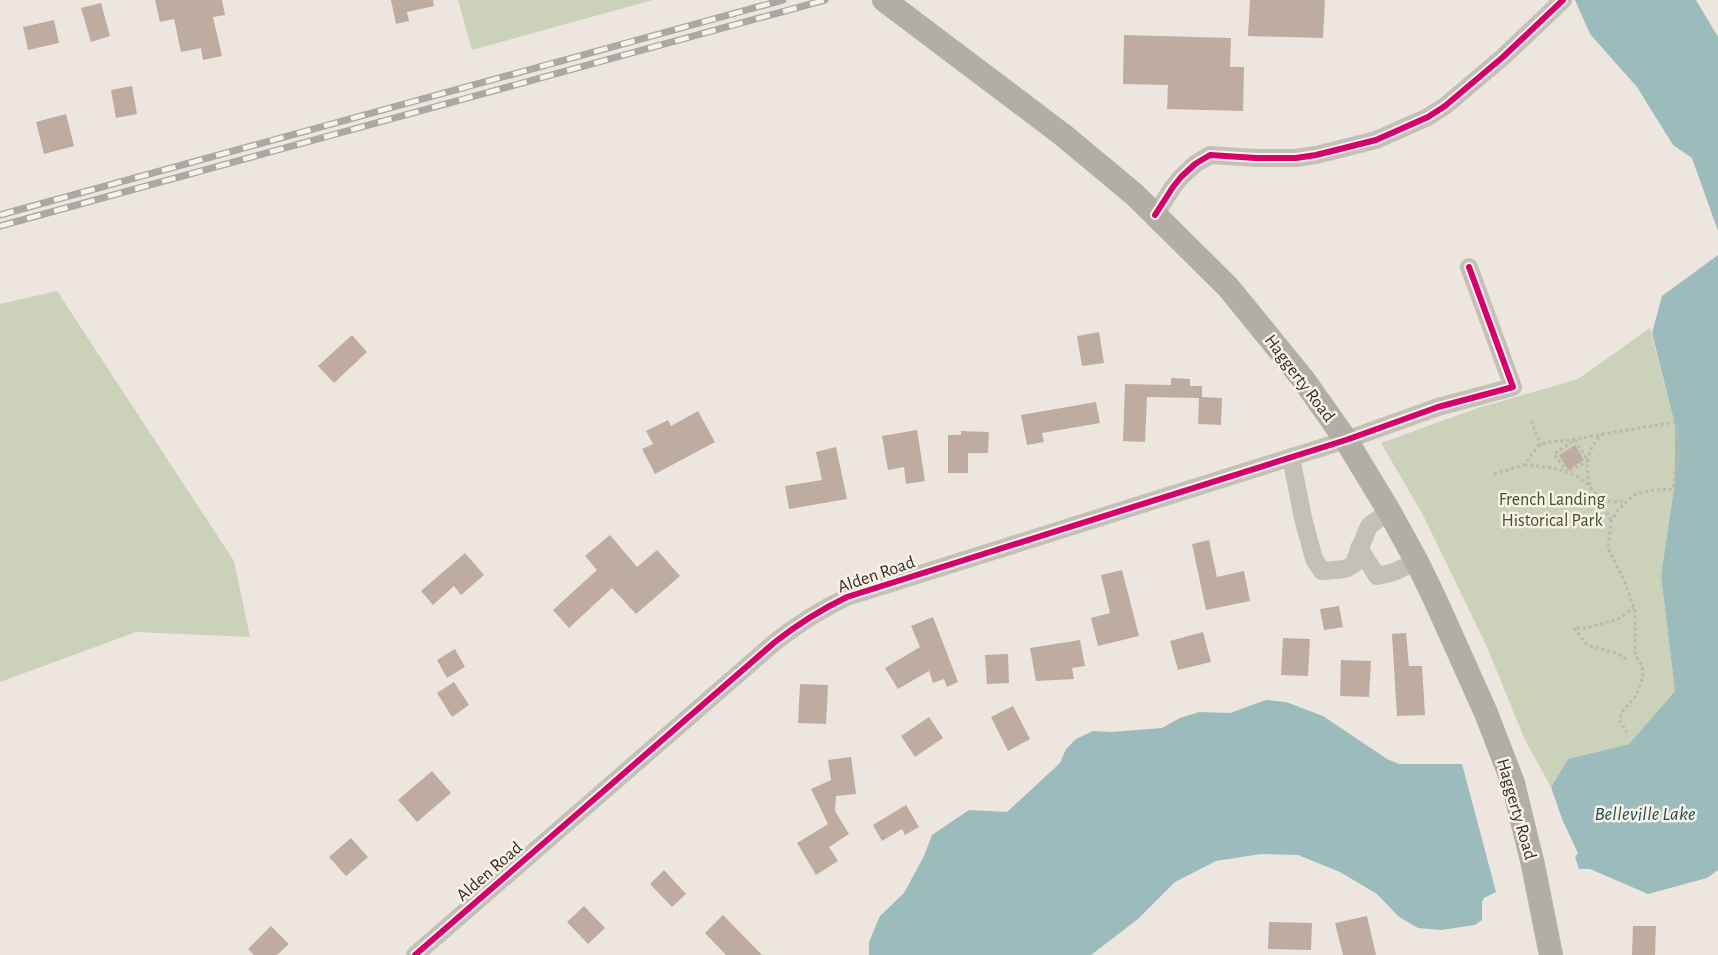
<svg xmlns="http://www.w3.org/2000/svg" width="1718" height="955" font-family="'Alegreya Sans',sans-serif">
  <style>
    .green { fill: #ccd1ba }
    .water { fill: #9cbbbc }
    .building { fill: #bfaca1 }
    .lines { fill: none; stroke-linecap: round; stroke-linejoin: round }
    .path { stroke: #bdb7b1; stroke-width: 3; stroke-dasharray: 3 3; stroke-linecap: butt }
    .minor { stroke: #c4bfb9; stroke-width: 18 }
    .major { stroke: #b3ada8; stroke-width: 24 }
    .rail-casing { stroke: #aca7a3; stroke-width: 7 }
    .rail { stroke: #f8f1e6; stroke-width: 4.5; stroke-dasharray: 14; stroke-linecap: butt }
    .cycleway-casing { stroke: #f8f1e6; stroke-width: 10 }
    .cycleway { stroke: #d6006c; stroke-width: 6 }
    .labels { text-anchor: middle; stroke-width: 5; stroke-linejoin: round; paint-order: stroke }
    .street-label { font-size: 18px; fill: #352c27; stroke: #f8f1e6 }
    .park-label { font-size: 18px; fill: #42522c; stroke: #f8f1e6 }
    .water-label { font-size: 20px; font-style: italic; fill: #1e4e55; stroke: #f8f1e6 }
  </style>
  <rect width="100%" height="100%" fill="#ece6df"/>
  <!-- green -->
  <path class="green" d="M458 0H653L472 50Z
    M57 291 234 561 250 637 136 632 0 682V304Z
    M1650 328 1675 425V481L1661 576 1675 691 1629 744 1568 759 1551 787 1525 740 1487 647 1423 515 1381 443 1478 408 1578 379Z"/>
  <!-- water -->
  <path class="water" d="M1575 0H1696L1718 37V231L1692 158 1673 145 1637 87 1590 34Z
    M1718 255V870L1707 878 1648 894 1590 869H1579L1575 857 1578 853 1562 819 1551 787 1568 759 1629 744 1675 691 1661 576 1675 481V425L1652 333 1662 296Z
    M1266 700 1286 702 1323 716 1387 759 1399 764H1462L1496 892 1484 898 1482 902V920L1475 925 1441 930 1418 928 1399 917 1377 894 1340 872 1298 855 1261 854 1216 861 1175 882 1138 919 1091 955H869V942L880 916 904 893 924 856 932 835 969 810 1007 812 1060 763 1066 749 1076 739 1093 731 1111 732 1162 728 1180 718 1199 712 1230 713Z"/>
  <!-- building -->
  <path class="building" d="M155 0H222L225 15 213 17 222 56 203 60 201 48 181 52 174 19 160 22Z
    M391 0H433L434 6 407 12 409 21 396 24Z
    M1250 0H1325L1323 38 1248 36Z
    M101 3 110 36 91 42 81 8Z
    M54 20 59 43 28 50 23 27Z
    M1124 35 1231 38 1230 67H1244L1243 111 1167 109 1168 85 1123 84Z
    M132 86 137 114 116 118 111 90Z
    M66 114 74 146 44 154 36 122Z
    M1099 332 1104 363 1082 366 1077 336Z
    M352 335 367 352 334 383 318 366Z
    M1171 378 1190 379V386H1202V397L1222 398 1221 425 1198 424 1199 398 1147 397 1145 442 1123 441 1125 384 1171 385Z
    M1096 402 1100 423 1042 433 1044 442 1027 445 1021 415Z
    M698 411 715 442 655 474 642 449 653 444 646 431 668 420 671 426Z
    M917 430 925 481 906 484 904 467 888 470 882 436Z
    M961 431 989 432 988 453H968V473H948V435H961Z
    M1575 445 1584 460 1568 470 1559 455Z
    M836 447 847 499 789 509 785 486 822 480 816 452Z
    M610 535 637 567 657 550 680 576 636 614 612 588 569 628 553 610 597 570 585 556Z
    M1209 540 1217 577 1244 571 1250 601 1206 610 1192 544Z
    M465 553 484 575 461 595 454 586 433 605 421 591Z
    M1122 570 1139 636 1098 646 1091 618 1110 613 1101 575Z
    M1339 606 1343 627 1324 630 1320 609Z
    M933 617 958 682 947 687 944 679 933 683 929 671 898 689 885 668 920 647 911 626Z
    M1203 632 1211 662 1178 670 1170 641Z
    M1406 633 1409 666H1422L1425 715 1397 716 1392 634Z
    M1283 638 1310 639 1308 676 1281 675Z
    M1080 640 1085 666 1072 668 1074 679 1036 681 1030 648Z
    M455 649 465 667 447 678 437 660Z
    M1008 654 1009 683 987 684 985 655Z
    M1341 660 1371 661 1369 697 1340 696Z
    M454 682 469 705 452 717 437 693Z
    M800 684 828 685 826 724 798 723Z
    M1013 706 1030 739 1008 751 991 717Z
    M929 717 943 738 915 757 901 736Z
    M851 757 856 794 836 796 835 811 849 834 829 847 838 861 816 875 797 843 828 824 811 789 831 780 828 760Z
    M432 771 451 793 417 822 398 800Z
    M906 805 919 827 905 835 902 829 882 841 873 825Z
    M351 838 368 857 346 876 329 857Z
    M664 870 686 894 672 907 650 884Z
    M584 906 605 928 588 944 567 922Z
    M723 915 762 955H726L705 933Z
    M1367 916 1376 955H1343L1335 923Z
    M1269 922 1312 923 1311 950 1268 949Z
    M271 926 289 944 277 955H254L248 949Z
    M1633 926H1656L1655 955H1632Z"/>
  <g class="lines">
    <!-- path -->
    <path class="path" d="M1531 421 1541 445
      M1575 440 1588 461 1567 472 1554 454Z
      M1524 465C1573 468 1590 475 1611 521
      M1494 474 1524 465 1538 446 1548 442 1564 441 1676 422 1679 452 1673 489 1653 490 1634 495 1619 509 1611 521 1608 548 1625 582 1635 611V655L1642 665 1643 677 1636 696 1621 713 1620 722 1627 732
      M1590 485C1584 467 1587 447 1603 434
      M1602 500 1613 502 1625 501
      M1626 659 1617 653 1587 645 1574 628H1586L1618 619 1634 607"/>
    <!-- minor -->
    <path class="minor" d="M1155 215 1173 187 1181 177 1195 164 1210 155 1256 158H1296L1316 155 1376 140 1428 117 1445 106 1503 57 1563 0
      M1291 457 1303 518 1314 559 1322 571 1345 569 1353 565 1369 526 1389 511
      M1359 548 1377 576 1391 573 1417 562
      M415 955 775 642C798 624 820 610 847 597L1346 440 1438 407 1513 387 1469 267"/>
    <!-- major -->
    <path class="major" d="M884 0 1063 135 1135 195 1228 287 1303 379 1346 440 1389 511 1417 562 1434 597 1486 713 1513 783 1533 865 1551 955"/>
    <!-- rail casing -->
    <g class="rail-casing">
      <path id="rail" d="M0 215 783 0
        M0 226 825 0"/>
    </g>
    <!-- rail -->
    <use href="#rail" class="rail"/>
    <!-- cycleway casing -->
    <g class="cycleway-casing">
      <path id="cycleway" d="M1155 215 1173 187 1181 177 1195 164 1210 155 1256 158H1296L1316 155 1376 140 1428 117 1445 106 1503 57 1563 0
        M415 955 775 642C798 624 820 610 847 597L1346 440 1438 407 1513 387 1469 267"/>
    </g>
    <!-- cycleway -->
    <use href="#cycleway" class="cycleway"/>
  </g>
  <g class="labels">
    <!-- street labels -->
    <g class="street-label">
      <text transform="translate(1300 378) rotate(53)" y="6">Haggerty Road</text>
      <text transform="translate(876 574) rotate(-19)" y="6">Alden Road</text>
      <text transform="translate(1517 809) rotate(74)" y="6">Haggerty Road</text>
      <text transform="translate(489 871) rotate(-41)" y="6">Alden Road</text>
    </g>
    <!-- park labels -->
    <g class="park-label">
      <text x="1552" y="505">French Landing<tspan x="1552" dy="21">Historical Park</tspan></text>
    </g>
    <!-- water labels -->
    <g class="water-label">
      <text x="1645" y="820">Belleville Lake</text>
    </g>
  </g>
</svg>
